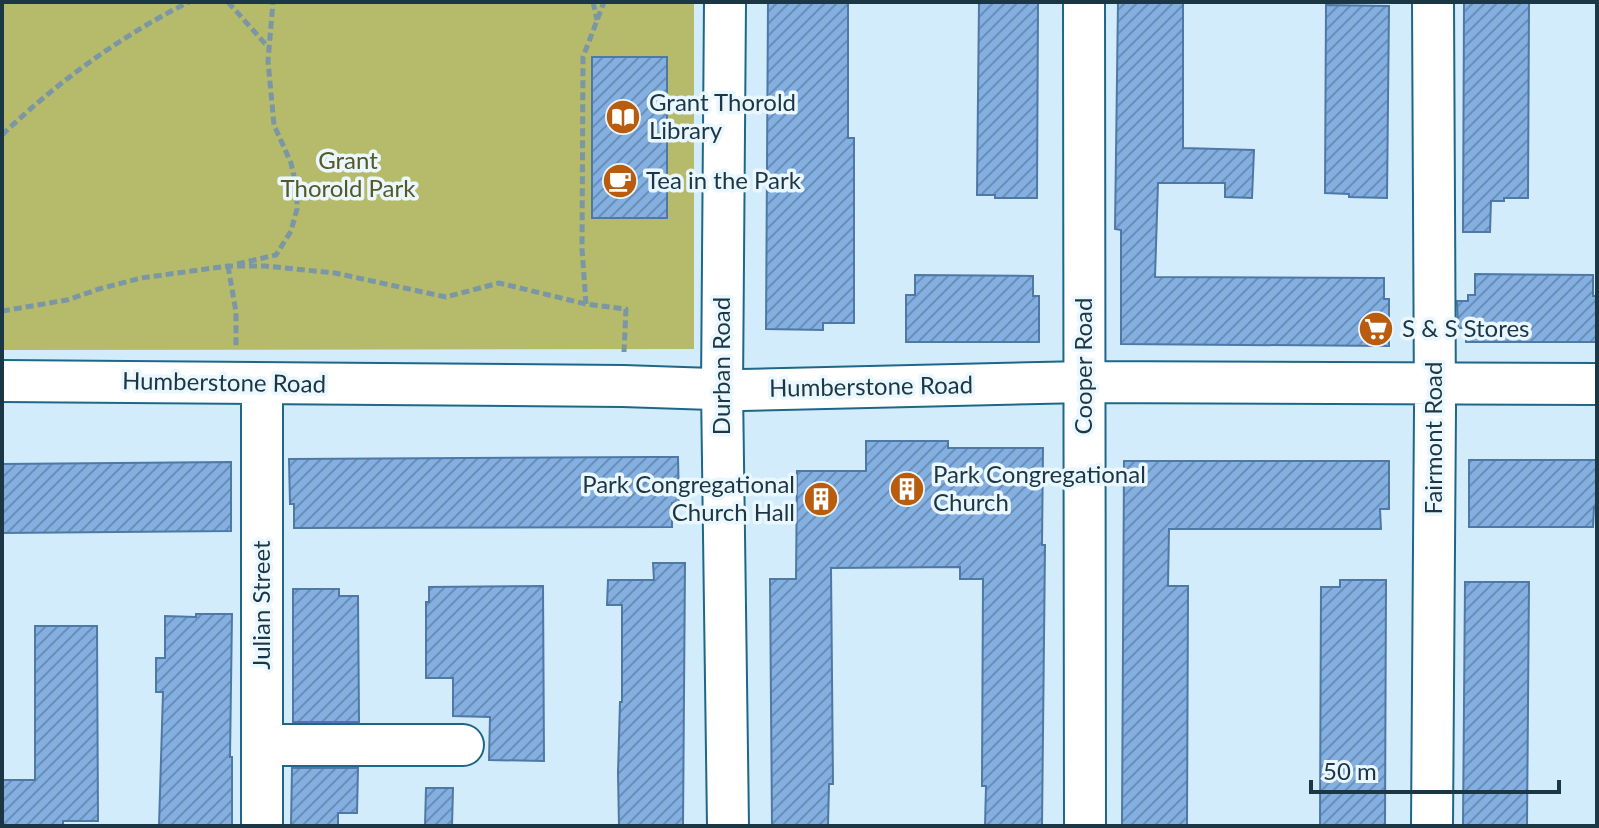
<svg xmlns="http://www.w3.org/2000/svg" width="1599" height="828" font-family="Lato,sans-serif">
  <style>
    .park { fill: #b6bb6b }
    .building { fill: url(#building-hatch); stroke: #4e78a6; stroke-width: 2 }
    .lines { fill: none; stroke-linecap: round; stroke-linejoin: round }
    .minor-casing { stroke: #1e6787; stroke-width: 44 }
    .path { stroke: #7b96a5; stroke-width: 5; stroke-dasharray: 8 4; stroke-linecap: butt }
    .minor { stroke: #fff; stroke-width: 40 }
    .labels { text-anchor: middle; stroke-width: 7; stroke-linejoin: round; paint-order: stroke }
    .poi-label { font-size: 24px; fill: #1b3746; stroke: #eaf7fe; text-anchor: start }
    .park-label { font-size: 24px; fill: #565925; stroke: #eaf7fe }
    .street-label { font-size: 24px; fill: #1b3746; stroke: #eaf7fe }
  </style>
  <defs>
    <pattern id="building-hatch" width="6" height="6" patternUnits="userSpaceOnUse" patternTransform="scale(2)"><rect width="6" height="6" fill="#83afe1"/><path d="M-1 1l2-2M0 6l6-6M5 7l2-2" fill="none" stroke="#6a8fb8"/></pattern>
  </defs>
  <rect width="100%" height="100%" fill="#d2ecfb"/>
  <!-- park -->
  <path class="park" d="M2 2H694V349L2 350Z"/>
  <!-- building -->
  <path class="building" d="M768 2H848V138H854V323H823V330L766 329Z
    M979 2H1038L1037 198H995V195H977Z
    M1118 2H1183V148L1254 150 1252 198 1225 197V183H1158L1155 277 1384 278V299H1389V346L1121 344V230L1115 229Z
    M1464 2H1529L1528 198H1504V201H1491L1490 232H1463Z
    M1326 5 1389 6 1387 198 1349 197V194L1325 193Z
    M592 57H667V218H592Z
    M1475 274 1593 275V296H1597V342H1466V328H1458L1457 301H1468V295H1475Z
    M915 275 1033 276V296H1039V342H906V295H915Z
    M866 441H948V448H1043L1042 545H1045L1042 826H985L986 786H982L983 579H960V567L831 568 833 784H829L828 826H772L770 579H796L797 471H866Z
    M652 457H678L679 502 672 503V527L294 528V504H290L289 459Z
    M1469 460H1597V507H1594L1593 527H1469Z
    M1124 461H1389V509H1380L1381 529H1169L1168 586H1188L1187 826H1122Z
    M231 462V531L2 533V464Z
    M653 563H685L683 826H619L618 773 620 702H622V605H607L608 580H654Z
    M1340 580H1386L1385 826H1320L1321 587H1340Z
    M1465 582H1529L1527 826H1463Z
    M543 586 544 761 489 760 490 717 453 716V678H426V602H429V587Z
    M293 589H339V596H358L359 722H293Z
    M196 614H232L230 757H232V826H159L163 692H156V658H165V616L196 617Z
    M35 626H97L98 821H63V826H2V780H35Z
    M292 768H358L357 813H338V826H291Z
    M426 788H453L452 826H425Z"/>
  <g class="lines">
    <!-- minor casing -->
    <g class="minor-casing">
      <path id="minor" d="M725 2 722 389 728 826
        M1084 2 1085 826
        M2 381 623 386 742 390 1085 382 1597 384
        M262 384V826
        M262 745H463
        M1432 826 1435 408 1433 2"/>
    </g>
    <!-- path -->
    <path class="path" d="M228 2 269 48
      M593 2 597 20
      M2 135C56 83 122 35 189 2
      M237 264 276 255 291 231 297 209V190L291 163 274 125 268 61 273 2
      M228 266 236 312V348
      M586 304 582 249 583 57 604 2
      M2 311 67 300 99 289 141 278 228 266H265L335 273 446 297 499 283 586 304 626 309 624 352"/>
    <!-- minor -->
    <use href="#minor" class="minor"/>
  </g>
  <!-- icons -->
  <defs>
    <g id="library-disc" transform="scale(1.8)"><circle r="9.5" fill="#b95c0e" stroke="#eaf7fe"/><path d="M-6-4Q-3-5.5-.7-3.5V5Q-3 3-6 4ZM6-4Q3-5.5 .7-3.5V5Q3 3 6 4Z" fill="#fff"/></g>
    <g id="cafe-disc" transform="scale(1.8)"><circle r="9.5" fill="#b95c0e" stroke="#eaf7fe"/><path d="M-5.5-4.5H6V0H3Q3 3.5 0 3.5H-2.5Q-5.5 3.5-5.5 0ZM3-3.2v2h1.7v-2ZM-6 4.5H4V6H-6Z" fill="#fff"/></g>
    <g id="supermarket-disc" transform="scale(1.8)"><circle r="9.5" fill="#b95c0e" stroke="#eaf7fe"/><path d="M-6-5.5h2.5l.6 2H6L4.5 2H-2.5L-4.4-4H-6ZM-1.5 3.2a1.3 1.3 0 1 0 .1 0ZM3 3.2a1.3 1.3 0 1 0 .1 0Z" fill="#fff"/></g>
    <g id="building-disc" transform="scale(1.8)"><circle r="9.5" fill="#b95c0e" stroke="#eaf7fe"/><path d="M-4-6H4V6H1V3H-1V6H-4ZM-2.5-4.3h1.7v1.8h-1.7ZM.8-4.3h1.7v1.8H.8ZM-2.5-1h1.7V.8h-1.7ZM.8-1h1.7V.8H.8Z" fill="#fff"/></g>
  </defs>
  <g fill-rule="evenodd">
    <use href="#library-disc" x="623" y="117"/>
    <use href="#cafe-disc" x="620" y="181"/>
    <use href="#supermarket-disc" x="1376" y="329"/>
    <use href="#building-disc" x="907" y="489"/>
    <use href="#building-disc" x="821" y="499"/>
  </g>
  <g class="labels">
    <!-- poi labels -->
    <g class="poi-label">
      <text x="649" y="111">Grant Thorold<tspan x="649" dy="28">Library</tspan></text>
      <text x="646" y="189">Tea in the Park</text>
      <text x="1402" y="337">S &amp; S Stores</text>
      <text x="933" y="483">Park Congregational<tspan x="933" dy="28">Church</tspan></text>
      <text x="795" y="493" text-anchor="end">Park Congregational<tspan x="795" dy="28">Church Hall</tspan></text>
    </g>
    <!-- park labels -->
    <g class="park-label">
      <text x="348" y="169">Grant<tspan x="348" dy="28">Thorold Park</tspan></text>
    </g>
    <!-- street labels -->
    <g class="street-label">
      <text transform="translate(722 366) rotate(-90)" y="8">Durban Road</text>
      <text transform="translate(1084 366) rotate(-90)" y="8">Cooper Road</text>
      <text transform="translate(224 383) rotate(1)" y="8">Humberstone Road</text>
      <text transform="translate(871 387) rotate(-1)" y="8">Humberstone Road</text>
      <text transform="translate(1434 438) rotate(-90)" y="8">Fairmont Road</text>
      <text transform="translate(262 605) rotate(-90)" y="8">Julian Street</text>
    </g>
  </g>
  <!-- border -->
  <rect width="1599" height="828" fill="none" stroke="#1b3746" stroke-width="8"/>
  <!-- scale -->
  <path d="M1311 780v12h248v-12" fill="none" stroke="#1b3746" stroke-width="4"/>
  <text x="1323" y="780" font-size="24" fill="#1b3746" stroke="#eaf7fe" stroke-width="6" paint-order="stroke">50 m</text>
</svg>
